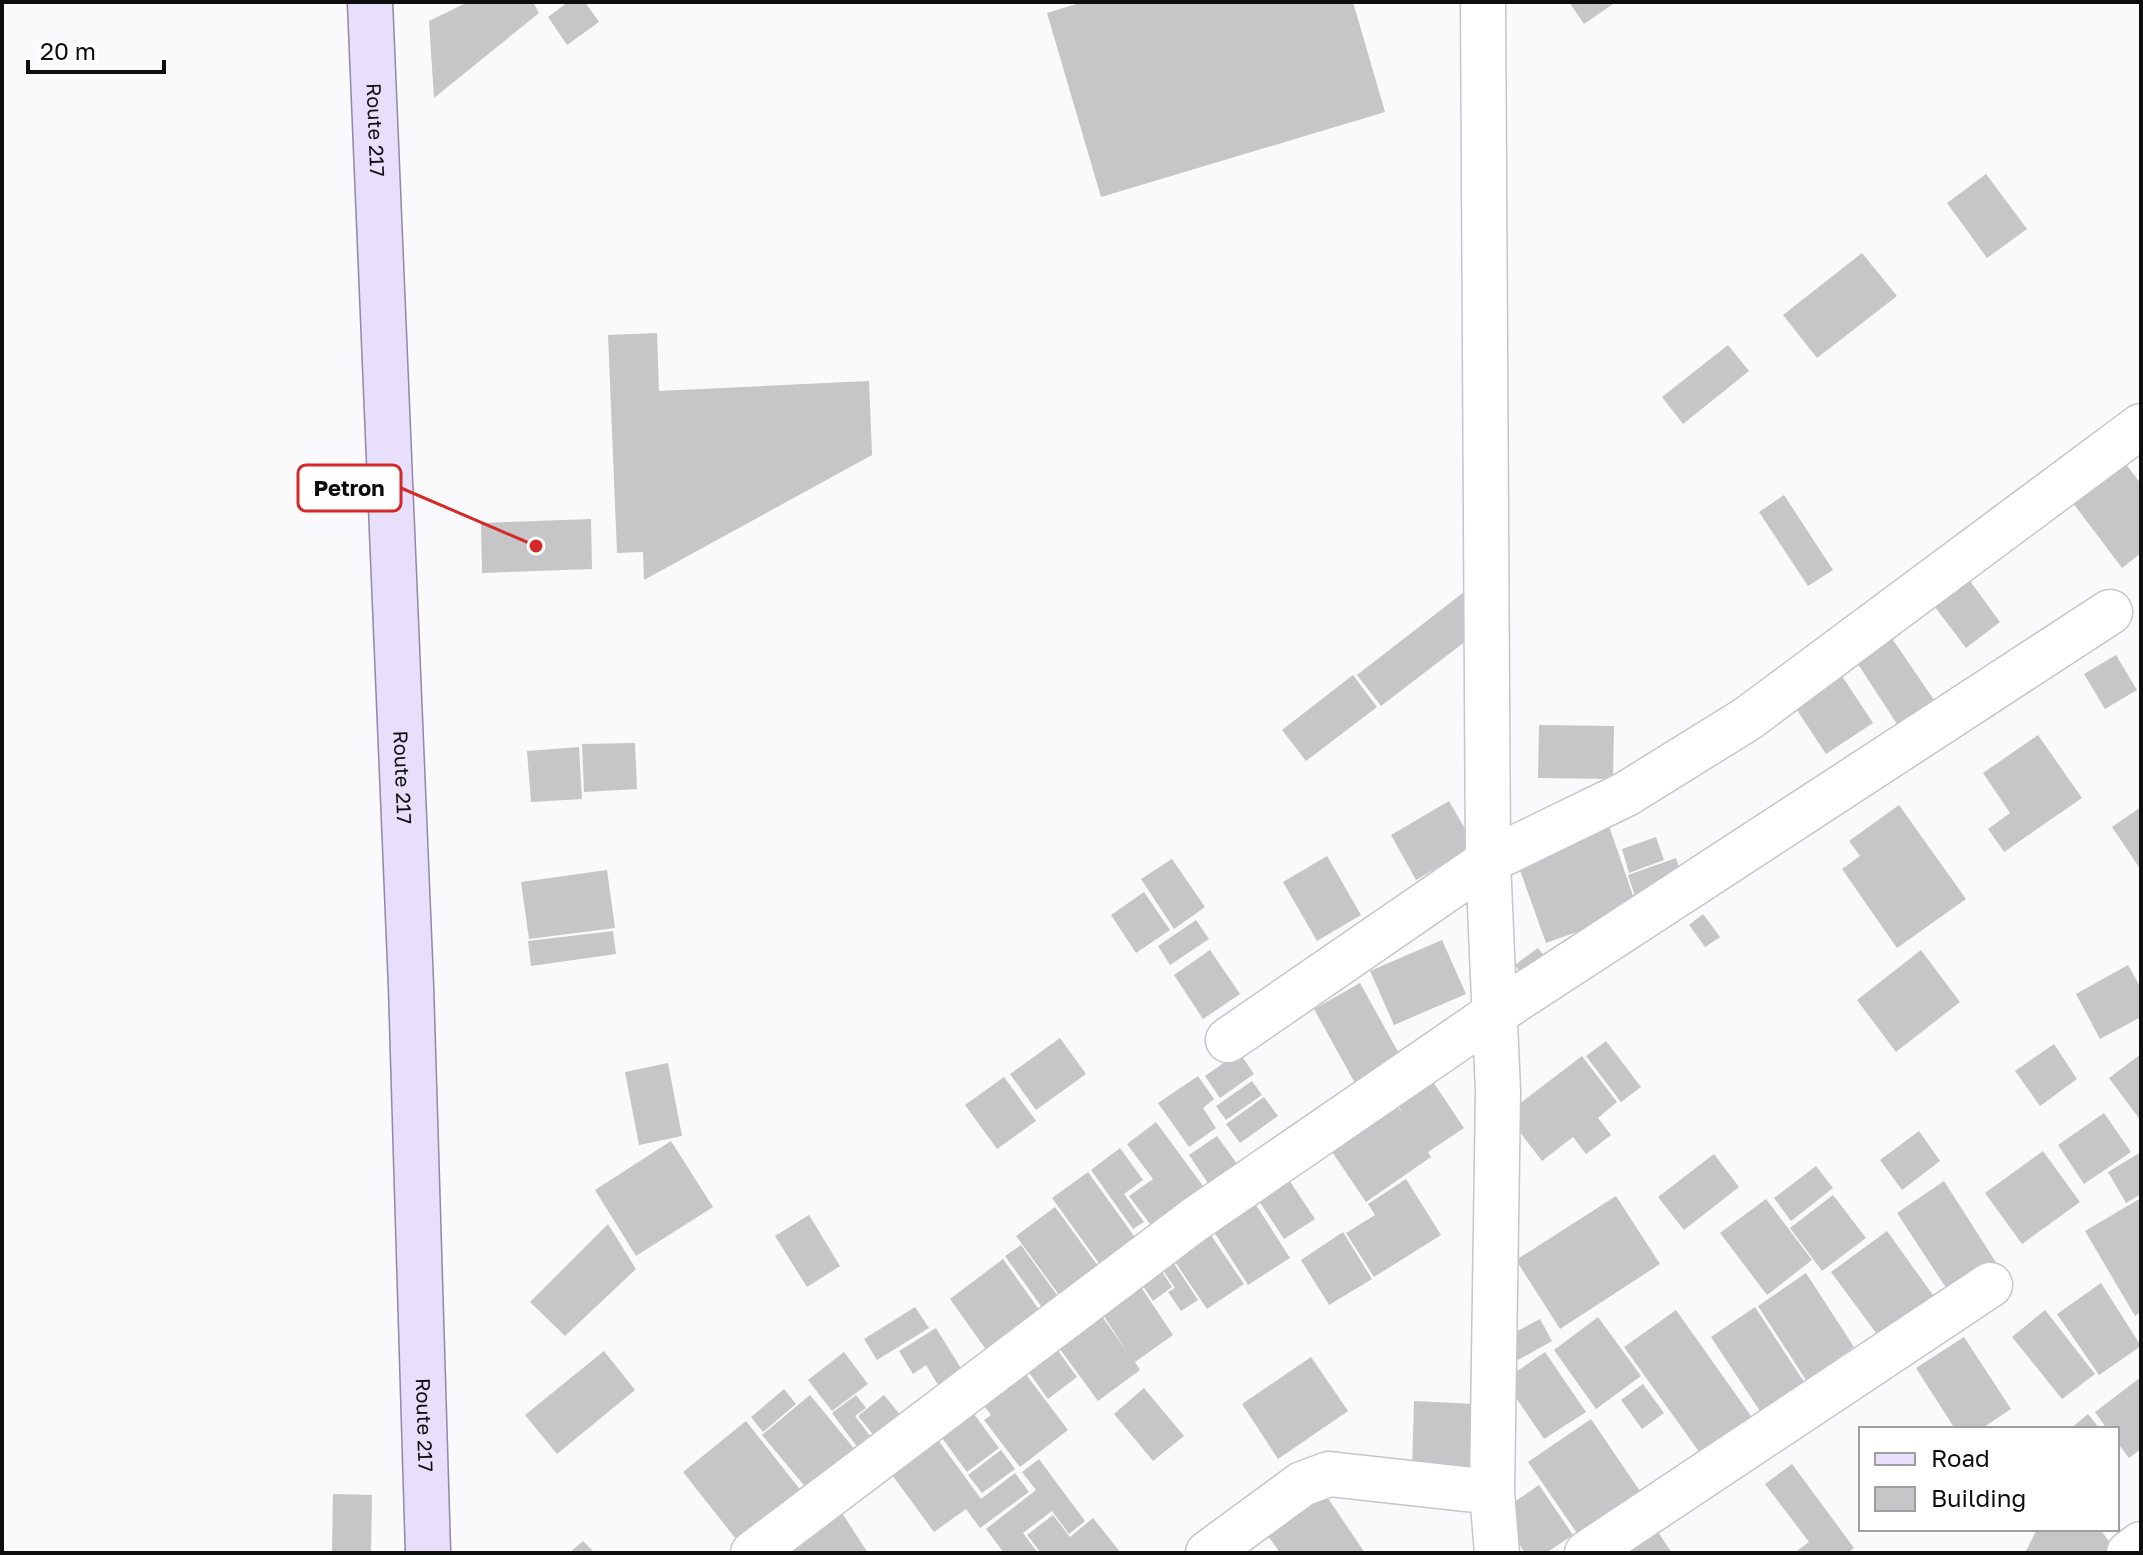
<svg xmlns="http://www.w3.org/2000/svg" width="2143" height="1555" font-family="'Golos Text',sans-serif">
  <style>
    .building { fill: #c6c5c8 }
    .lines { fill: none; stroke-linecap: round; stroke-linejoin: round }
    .minor-casing { stroke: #c6c5c8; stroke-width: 47 }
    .major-casing { stroke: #9188a6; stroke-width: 47 }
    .minor { stroke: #fff; stroke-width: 44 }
    .major { stroke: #e8dffa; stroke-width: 44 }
    .labels { text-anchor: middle; stroke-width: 8; stroke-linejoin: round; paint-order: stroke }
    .street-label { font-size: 20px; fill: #0e0e0f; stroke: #fff }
    .leader { fill: none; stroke: #d62828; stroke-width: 3 }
    .callout-dot { fill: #d62828; stroke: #fff; stroke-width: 3 }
    .callout { fill: #fff; stroke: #d62828; stroke-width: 3 }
    .callout-label { font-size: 22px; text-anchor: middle; font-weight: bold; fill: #0e0e0f }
  </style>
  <rect width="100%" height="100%" fill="#faf9fc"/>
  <!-- building -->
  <path class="building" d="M468 2H533L539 13 434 98 429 21Z
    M568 2H585L599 22 567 45 548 17Z
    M1083 2H1353L1385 112 1101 197 1047 13Z
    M1569 2H1616L1584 24Z
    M1986 174 2027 229 1987 258 1947 203Z
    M1862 253 1897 296 1817 358 1783 315Z
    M657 333 659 391 869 381 872 455 644 580 643 552 617 553 608 335Z
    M1728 345 1749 371 1683 424 1662 397Z
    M2119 455 2141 484V553L2122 568 2067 495Z
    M1784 495 1833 570 1808 586 1759 512Z
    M591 519 592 569 482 573 481 523Z
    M1970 581 2000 622 1966 648 1935 607Z
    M1473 585 1479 631 1381 706 1357 675Z
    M1887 631 1934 700 1897 724 1852 655Z
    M2116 655 2137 690 2105 709 2084 674Z
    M1353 675 1377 707 1306 761 1282 730Z
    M1842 676 1873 723 1826 754 1795 707Z
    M1539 725 1614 726 1613 779 1538 778Z
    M2038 735 2082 798 2004 852 1988 829 2010 813 1983 773Z
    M635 743 637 789 584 792 582 744Z
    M579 747 582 799 531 802 527 751Z
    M1449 801 1475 846 1416 880 1391 835Z
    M1899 805 1966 899 1897 948 1842 869 1860 856 1849 841Z
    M2141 807V870L2112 827Z
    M1609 826 1638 910 1546 943 1516 859Z
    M1656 837 1664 860 1629 873 1622 849Z
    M1327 856 1361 915 1317 941 1283 882Z
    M1676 858 1683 879 1639 908 1628 875Z
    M1172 859 1205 907 1174 929 1141 879Z
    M607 870 615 928 529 939 521 882Z
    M1144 892 1170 930 1136 953 1111 915Z
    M1703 914 1720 937 1705 947 1689 925Z
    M1196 920 1209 939 1170 965 1158 946Z
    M613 931 616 954 531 966 528 941Z
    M1442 940 1466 994 1394 1025 1370 971Z
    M1538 948 1550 964 1526 981 1515 965Z
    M1210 950 1240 994 1203 1019 1174 975Z
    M1921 950 1960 1002 1896 1052 1857 1000Z
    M2128 965 2141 988V1017L2100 1039 2076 994Z
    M1360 983 1402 1059 1356 1085 1314 1009Z
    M1060 1038 1086 1074 1036 1110 1010 1074Z
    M1606 1041 1641 1087 1621 1102 1586 1056Z
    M2054 1044 2077 1079 2040 1106 2015 1071Z
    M1239 1052 1254 1074 1220 1098 1205 1076Z
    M2141 1054V1121L2109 1078Z
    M1582 1056 1617 1102 1598 1118 1611 1135 1586 1154 1573 1137 1542 1161 1506 1114Z
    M668 1063 682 1136 639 1145 625 1072Z
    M1427 1073 1464 1128 1428 1152 1431 1157 1366 1202 1324 1140 1391 1098 1403 1114 1392 1096Z
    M1198 1076 1214 1099 1203 1108 1216 1128 1189 1147 1158 1103Z
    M1004 1077 1036 1121 997 1149 965 1105Z
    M1252 1081 1262 1095 1226 1120 1216 1106Z
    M1264 1097 1278 1116 1240 1143 1226 1124Z
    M2104 1113 2131 1152 2084 1184 2058 1145Z
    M1156 1122 1206 1190 1153 1228 1129 1196 1153 1179 1127 1144Z
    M1919 1131 1940 1161 1902 1190 1880 1160Z
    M1217 1136 1243 1172 1214 1192 1189 1155Z
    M671 1141 713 1207 636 1256 595 1190Z
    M1120 1148 1143 1180 1124 1194 1144 1222 1133 1229 1091 1170Z
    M2043 1151 2080 1202 2022 1244 1985 1193Z
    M2141 1152V1194L2126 1203 2108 1172Z
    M1714 1154 1739 1187 1684 1230 1658 1197Z
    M1816 1166 1833 1188 1791 1221 1774 1198Z
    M1088 1172 1142 1247 1106 1273 1052 1198Z
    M1287 1177 1315 1219 1284 1239 1257 1198Z
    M1406 1179 1441 1235 1374 1277 1346 1233 1375 1215 1368 1204Z
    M1944 1181 1999 1267 1952 1297 1897 1213Z
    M1833 1195 1866 1238 1822 1271 1790 1228Z
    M1616 1196 1660 1264 1560 1329 1516 1260Z
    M1251 1197 1290 1258 1248 1285 1209 1224Z
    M2141 1198V1312L2135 1316 2085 1231Z
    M1766 1199 1812 1260 1767 1295 1720 1233Z
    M1055 1207 1104 1274 1065 1303 1016 1236Z
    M809 1215 840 1266 807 1287 775 1236Z
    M608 1224 636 1269 565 1336 530 1302Z
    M1204 1225 1244 1284 1207 1309 1167 1250Z
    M1887 1231 1943 1309 1888 1349 1831 1272Z
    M1343 1232 1372 1279 1329 1305 1301 1260Z
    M1021 1245 1062 1302 1046 1313 1005 1256Z
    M1153 1258 1172 1287 1153 1301 1133 1271Z
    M1003 1259 1045 1318 992 1358 950 1299Z
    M1173 1262 1198 1300 1181 1311 1168 1292 1175 1288 1162 1269Z
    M1806 1273 1854 1347 1806 1380 1758 1306Z
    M1135 1278 1173 1335 1135 1362 1140 1370 1098 1401 1051 1337 1094 1305 1128 1353 1096 1304Z
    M2101 1283 2141 1346 2099 1375 2057 1314Z
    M915 1307 929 1328 877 1360 864 1339Z
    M1755 1307 1804 1382 1760 1411 1711 1337Z
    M1676 1310 1761 1430 1710 1467 1624 1347Z
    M2045 1310 2095 1374 2062 1399 2012 1337Z
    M1598 1317 1641 1376 1596 1409 1554 1350Z
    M1540 1319 1552 1341 1518 1360 1506 1337Z
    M936 1328 962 1370 938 1385 926 1365 913 1374 899 1351Z
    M1964 1337 2011 1409 1981 1429H1955L1916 1368Z
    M1051 1341 1077 1377 1048 1399 1022 1363Z
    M604 1351 635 1390 557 1454 525 1415Z
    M844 1352 868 1384 832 1411 808 1380Z
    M1545 1352 1586 1412 1544 1439 1504 1380Z
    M1311 1357 1348 1411 1278 1459 1242 1404Z
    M1018 1364 1068 1430 1020 1467 984 1420 991 1415 976 1395Z
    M2141 1377V1449L2129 1458 2117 1442V1429H2107L2095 1412Z
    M1643 1384 1664 1413 1642 1429 1621 1400Z
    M1144 1388 1184 1436 1153 1461 1114 1414Z
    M784 1389 796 1404 763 1432 751 1417Z
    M810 1395 861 1457 813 1496 762 1435Z
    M856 1395 866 1408 855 1416 877 1445 864 1456 832 1413Z
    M884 1395 911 1428 885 1449 858 1416Z
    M1414 1401 1474 1404 1471 1474 1412 1471Z
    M966 1403 999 1448 967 1472 934 1427Z
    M2088 1414 2100 1429H2070Z
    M1591 1419 1646 1500 1583 1542 1528 1462Z
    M746 1421 810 1502 747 1553 683 1472Z
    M933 1433 981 1499 1015 1473 1029 1492 980 1528 966 1509 934 1532 887 1468Z
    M1001 1450 1015 1469 982 1493 968 1475Z
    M1039 1459 1085 1521 1069 1534 1052 1511 1023 1533 1038 1553H1004L986 1529 1036 1490 1022 1472Z
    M1792 1464 1854 1548 1848 1553H1794L1809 1542 1765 1484Z
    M1319 1485 1365 1553H1280L1260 1524Z
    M1539 1485 1573 1535 1546 1553H1525L1498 1513Z
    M333 1494 372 1495 371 1553 332 1552Z
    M840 1510 868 1553H794L788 1545Z
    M1053 1515 1070 1537 1093 1518 1121 1553H1041L1027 1535Z
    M2037 1529H2100L2114 1548 2107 1553H2025Z
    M1658 1532 1672 1553H1626Z
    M583 1541 595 1553H569Z"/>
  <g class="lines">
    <!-- minor casing -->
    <g class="minor-casing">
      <path id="minor" d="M1483 2 1488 861 1498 1091 1492 1492 1497 1553
        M1228 1040 1488 861 1626 794 1747 719 2141 426
        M753 1553 1194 1220 1494 1014 2110 612
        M1208 1553 1302 1484 1329 1474 1492 1492
        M1587 1553 1990 1285
        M2129 1553 2141 1544"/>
    </g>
    <!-- major casing -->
    <g class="major-casing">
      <g id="major">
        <path id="s1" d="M370 2 411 986 428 1553"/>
      </g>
    </g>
    <!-- minor -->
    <use href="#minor" class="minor"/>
    <!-- major -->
    <use href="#major" class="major"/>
  </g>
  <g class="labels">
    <!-- street labels -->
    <g class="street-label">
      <text dy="7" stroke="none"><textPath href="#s1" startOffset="128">Route 217</textPath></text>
      <text dy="7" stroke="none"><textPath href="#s1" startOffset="776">Route 217</textPath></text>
      <text dy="7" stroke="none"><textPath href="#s1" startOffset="1424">Route 217</textPath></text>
    </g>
  </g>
  <!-- callouts -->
  <path class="leader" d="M536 546L401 488"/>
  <circle class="callout-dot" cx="536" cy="546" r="8"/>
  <rect class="callout" x="298" y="465" width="103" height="46" rx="8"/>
  <g class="callout-label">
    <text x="349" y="496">Petron</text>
  </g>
  <!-- border -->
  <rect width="2143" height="1555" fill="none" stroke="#0e0e0f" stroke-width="8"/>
  <!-- legend -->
  <rect x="1859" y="1427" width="260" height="104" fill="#ffffff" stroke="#9f9f9f" stroke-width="2"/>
  <rect x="1875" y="1453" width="40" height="12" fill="#e8dffa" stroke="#9f9f9f" stroke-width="2"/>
  <text x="1931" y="1467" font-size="24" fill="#0e0e0f">Road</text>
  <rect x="1875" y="1487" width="40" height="24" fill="#c6c5c8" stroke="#9f9f9f" stroke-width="2"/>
  <text x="1931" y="1507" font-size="24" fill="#0e0e0f">Building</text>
  <!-- scale -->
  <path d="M28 60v12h136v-12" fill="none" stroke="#0e0e0f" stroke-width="4"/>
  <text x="40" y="60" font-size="24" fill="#0e0e0f" stroke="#ffffff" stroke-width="6" paint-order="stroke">20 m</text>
</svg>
